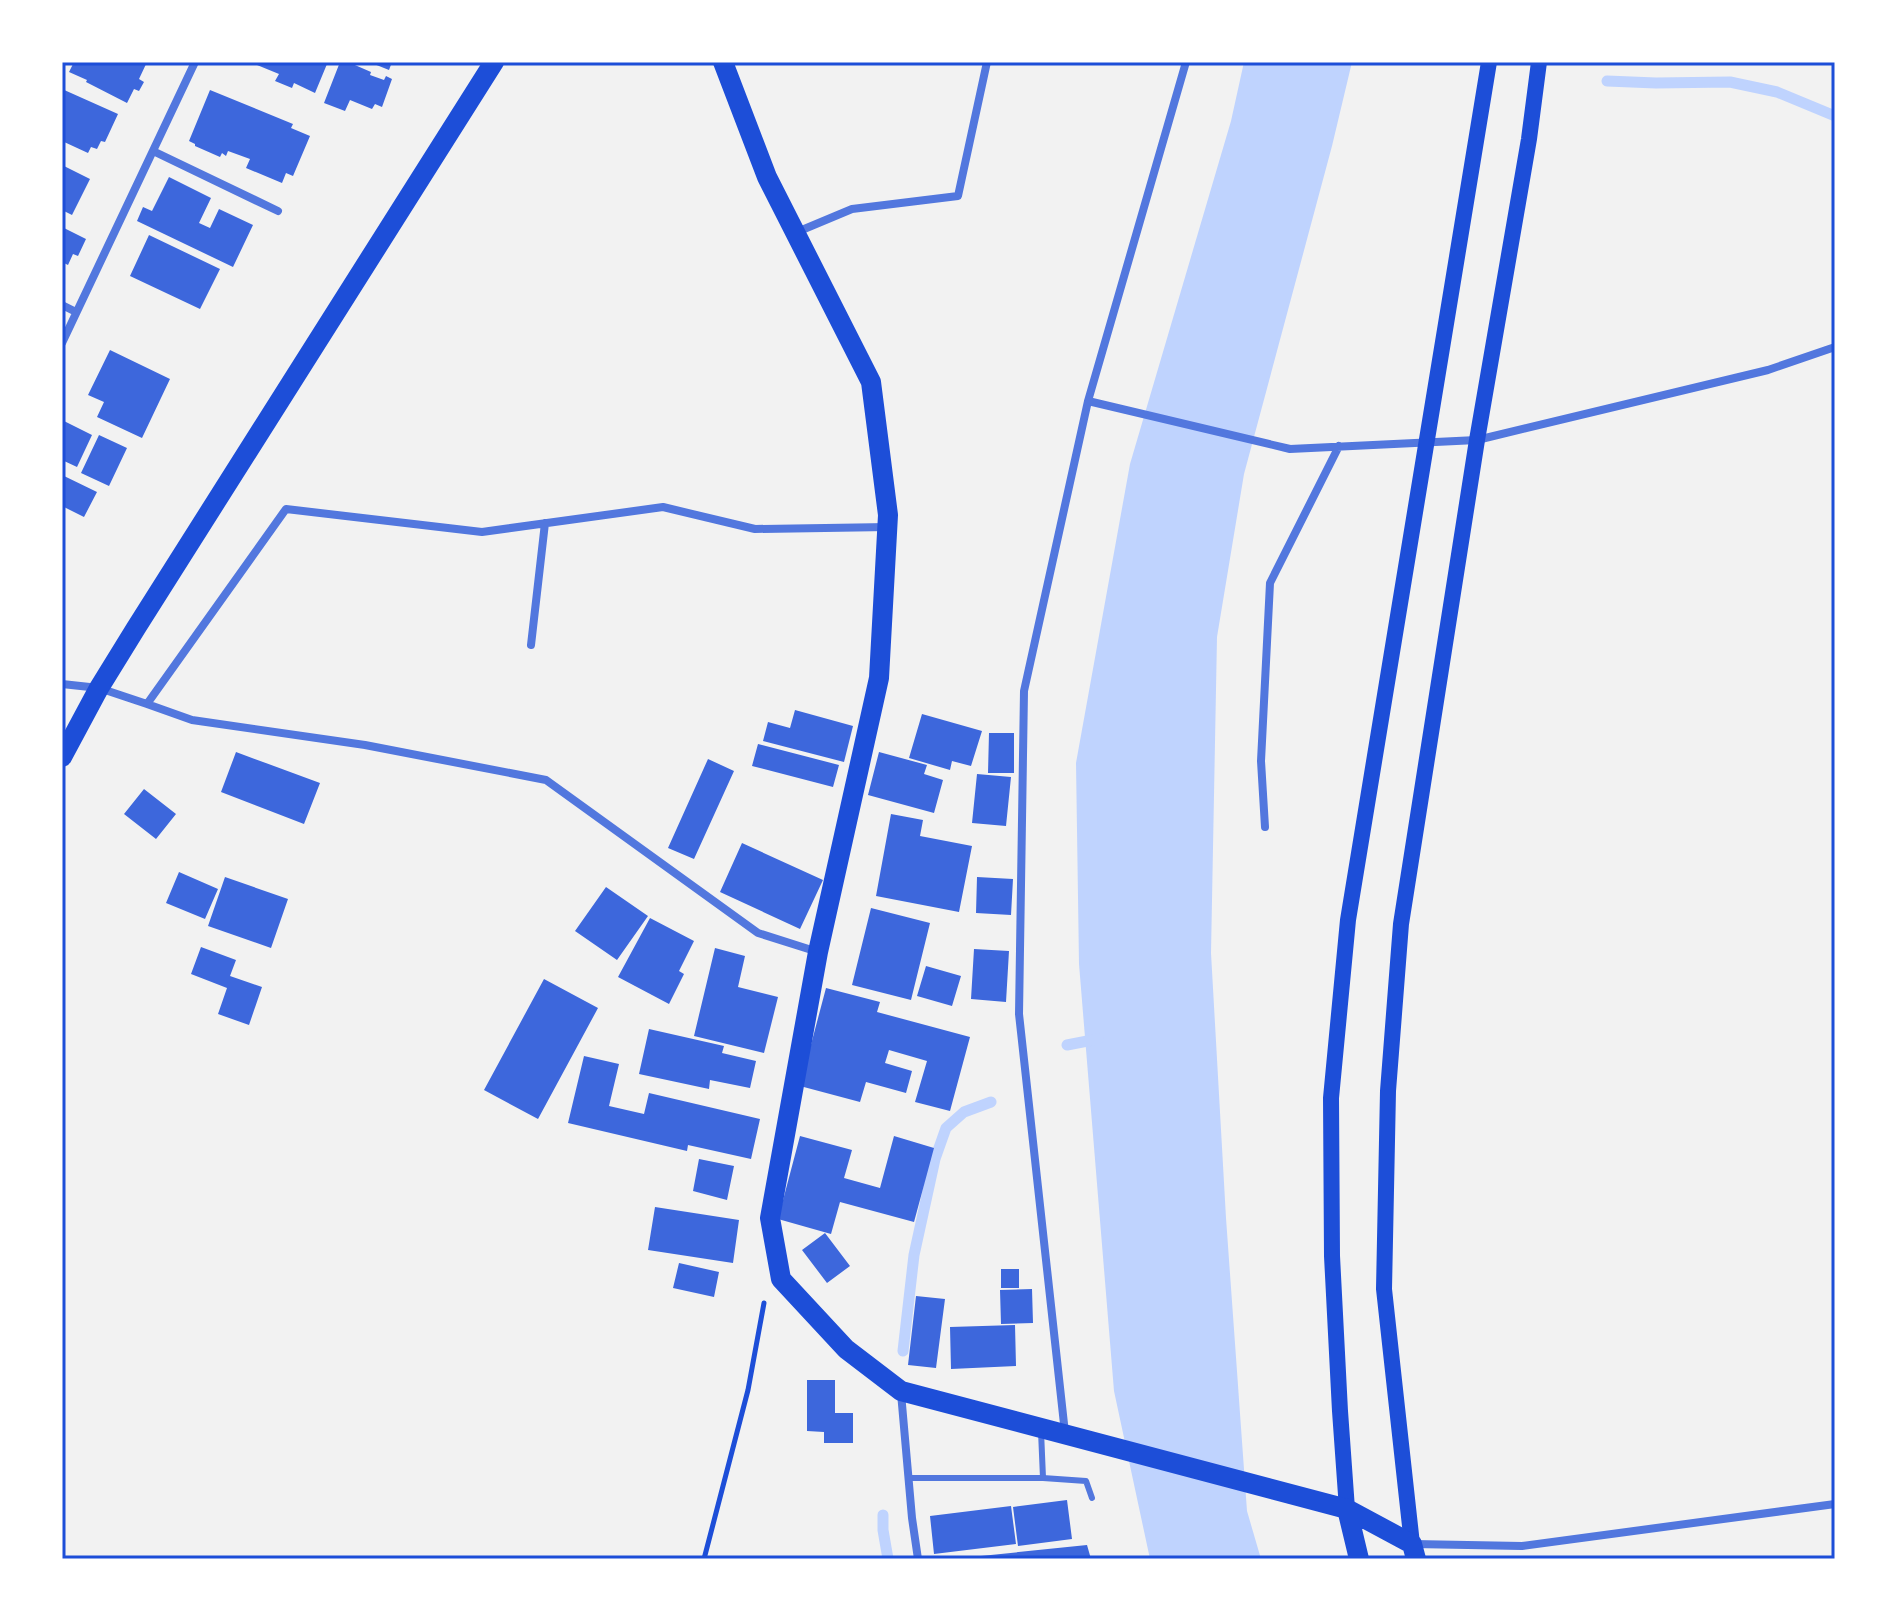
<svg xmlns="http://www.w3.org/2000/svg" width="1897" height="1621" font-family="'Archivo Narrow',sans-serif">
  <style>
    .water { fill: #bfd3fe }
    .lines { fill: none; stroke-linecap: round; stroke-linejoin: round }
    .stream { stroke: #bfd3fe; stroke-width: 11 }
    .building { fill: #3d67dc }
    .path { stroke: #1d4ed8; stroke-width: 5 }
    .service { stroke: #5277de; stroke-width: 6 }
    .minor { stroke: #5277de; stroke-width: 8 }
    .secondary { stroke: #1d4ed8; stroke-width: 16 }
    .primary { stroke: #1d4ed8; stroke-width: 20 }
    .neatline { fill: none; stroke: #1d4ed8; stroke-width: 3 }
  </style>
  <rect width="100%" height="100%" fill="#f2f2f2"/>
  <!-- water -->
  <path class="water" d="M1244 62H1352L1332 146 1244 474 1217 637 1211 953 1226 1218 1247 1511 1261 1559H1150L1114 1391 1079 964 1076 763 1130 464 1231 121Z"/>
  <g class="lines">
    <!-- stream -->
    <path class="stream" d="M1607 81 1656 83 1730 82 1777 92 1835 116
      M1067 1045 1098 1039
      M903 1351 914 1255 935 1159 946 1128 964 1112 991 1102
      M883 1515V1530L888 1559"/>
  </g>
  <!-- building -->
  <path class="building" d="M74 62H147L139 79 144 82 139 91 134 89 127 103 86 82 87 80 69 72Z
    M250 62H322L327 64 315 93 294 83 292 88 275 81 279 74Z
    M340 62H348L371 72 370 75 384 80 386 76 392 79 382 107 375 104 372 109 350 100 345 111 324 103Z
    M369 62H392L389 70Z
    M62 89 118 114 105 142 101 141 97 149 91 147 88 153 62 141Z
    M210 90 293 124 291 128 310 136 293 176 286 173 282 183 246 168 250 159 228 151 226 156 222 153 220 157 195 146V144L189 141Z
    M62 165 90 179 72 215 62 210Z
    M169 177 211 198 199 223 210 228 219 209 253 225 233 267 137 221 143 207 152 211Z
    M62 227 86 239 78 256 73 254 68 265 62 262Z
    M149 235 220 269 200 309 130 276Z
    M110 350 170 379 142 438 97 417 104 402 88 395Z
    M62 420 92 435 77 467 62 460Z
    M99 435 127 448 109 486 81 473Z
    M62 475 97 492 84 517 62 506Z
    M795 710 853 726 844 762 763 741 768 722 790 728Z
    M922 714 982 731 971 766 952 761 950 770 909 758Z
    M989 733H1014V773H988Z
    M758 744 839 765 833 787 752 766Z
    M236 752 320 783 304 824 221 792Z
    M879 752 927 765 924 774 943 780 934 813 868 795Z
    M708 759 734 771 694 859 668 848Z
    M977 774 1011 777 1006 826 972 823Z
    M144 789 176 814 156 839 124 814Z
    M891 814 923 820 920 836 972 846 959 912 876 896Z
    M742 843 823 880 800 929 720 892Z
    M179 872 218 889 205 919 166 903Z
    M225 877 288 899 271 948 208 926Z
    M977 877 1013 879 1011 915 976 913Z
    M606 887 648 916 617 960 575 931Z
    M871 908 930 923 911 1000 852 985Z
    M650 918 694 941 679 971 684 974 669 1004 618 977Z
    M201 947 236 960 230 976 262 987 249 1025 218 1014 227 988 191 974Z
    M715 948 745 956 738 987 778 997 764 1053 694 1036Z
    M974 949 1009 951 1006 1002 971 999Z
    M926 966 961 976 952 1006 917 996Z
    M544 979 598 1008 538 1119 484 1090Z
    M826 988 880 1002 877 1012 970 1037 950 1111 915 1102 927 1061 889 1050 885 1063 912 1071 906 1093 866 1082 860 1102 800 1086Z
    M649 1029 724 1046 722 1053 756 1061 750 1088 710 1080 709 1089 639 1074Z
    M584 1056 619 1064 609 1106 644 1114 649 1093 760 1119 751 1159 688 1145 687 1151 568 1123Z
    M800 1136 852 1150 844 1178 880 1188 894 1136 934 1148 914 1222 840 1202 831 1234 778 1219Z
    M699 1159 734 1166 727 1200 693 1191Z
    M655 1207 739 1220 733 1263 648 1250Z
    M825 1233 850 1266 827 1283 802 1250Z
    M679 1263 719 1272 714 1297 673 1288Z
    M1001 1269H1019V1288H1001Z
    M1032 1289 1033 1323 1001 1324 1000 1290Z
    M916 1296 945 1299 936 1368 908 1365Z
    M1015 1325 1016 1366 951 1369 950 1327Z
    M807 1380H835V1413H853V1443H824V1432L807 1431Z
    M1067 1500 1072 1539 1018 1546 1013 1507Z
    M1011 1506 1016 1544 934 1554 930 1516Z
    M1087 1545 1091 1559H971V1557Z"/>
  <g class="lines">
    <!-- path -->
    <path class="path" d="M704 1559 748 1390 764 1303"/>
    <!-- service -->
    <path class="service" d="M909 1478H1043L1041 1431
      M1043 1478 1086 1481 1092 1498"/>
    <!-- minor -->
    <path class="minor" d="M153 151 278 211
      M797 232 852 209 958 196 987 62
      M62 305 76 312
      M62 343 195 62
      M1088 401 1290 449 1477 440 1768 370 1835 347
      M531 645 545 523
      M62 684 99 688 147 704 286 509 482 532 663 507 755 529 888 527
      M147 704 192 720 365 745 546 780 758 933 818 952
      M1265 827 1261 761 1270 583 1339 446
      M901 1393 912 1518 918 1559
      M1065 1433 1019 1014 1024 691 1088 401 1186 62
      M1413 1544 1522 1546 1835 1504"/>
    <!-- secondary -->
    <path class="secondary" d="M1347 1509 1340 1411 1332 1256 1331 1098 1348 920 1489 62
      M1412 1544 1384 1289 1388 1091 1401 924 1477 440 1529 139 1539 62"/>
    <!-- primary -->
    <path class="primary" d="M723 62 767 177 871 382 888 515 879 678 818 952 770 1218 781 1279 846 1349 901 1391 1347 1509 1412 1544 1416 1559
      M62 757 99 688 136 628 494 62
      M1347 1509 1359 1559"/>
  </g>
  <!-- border -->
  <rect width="1897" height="1621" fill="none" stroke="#ffffff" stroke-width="128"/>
  <rect x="64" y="64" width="1769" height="1493" class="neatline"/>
</svg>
